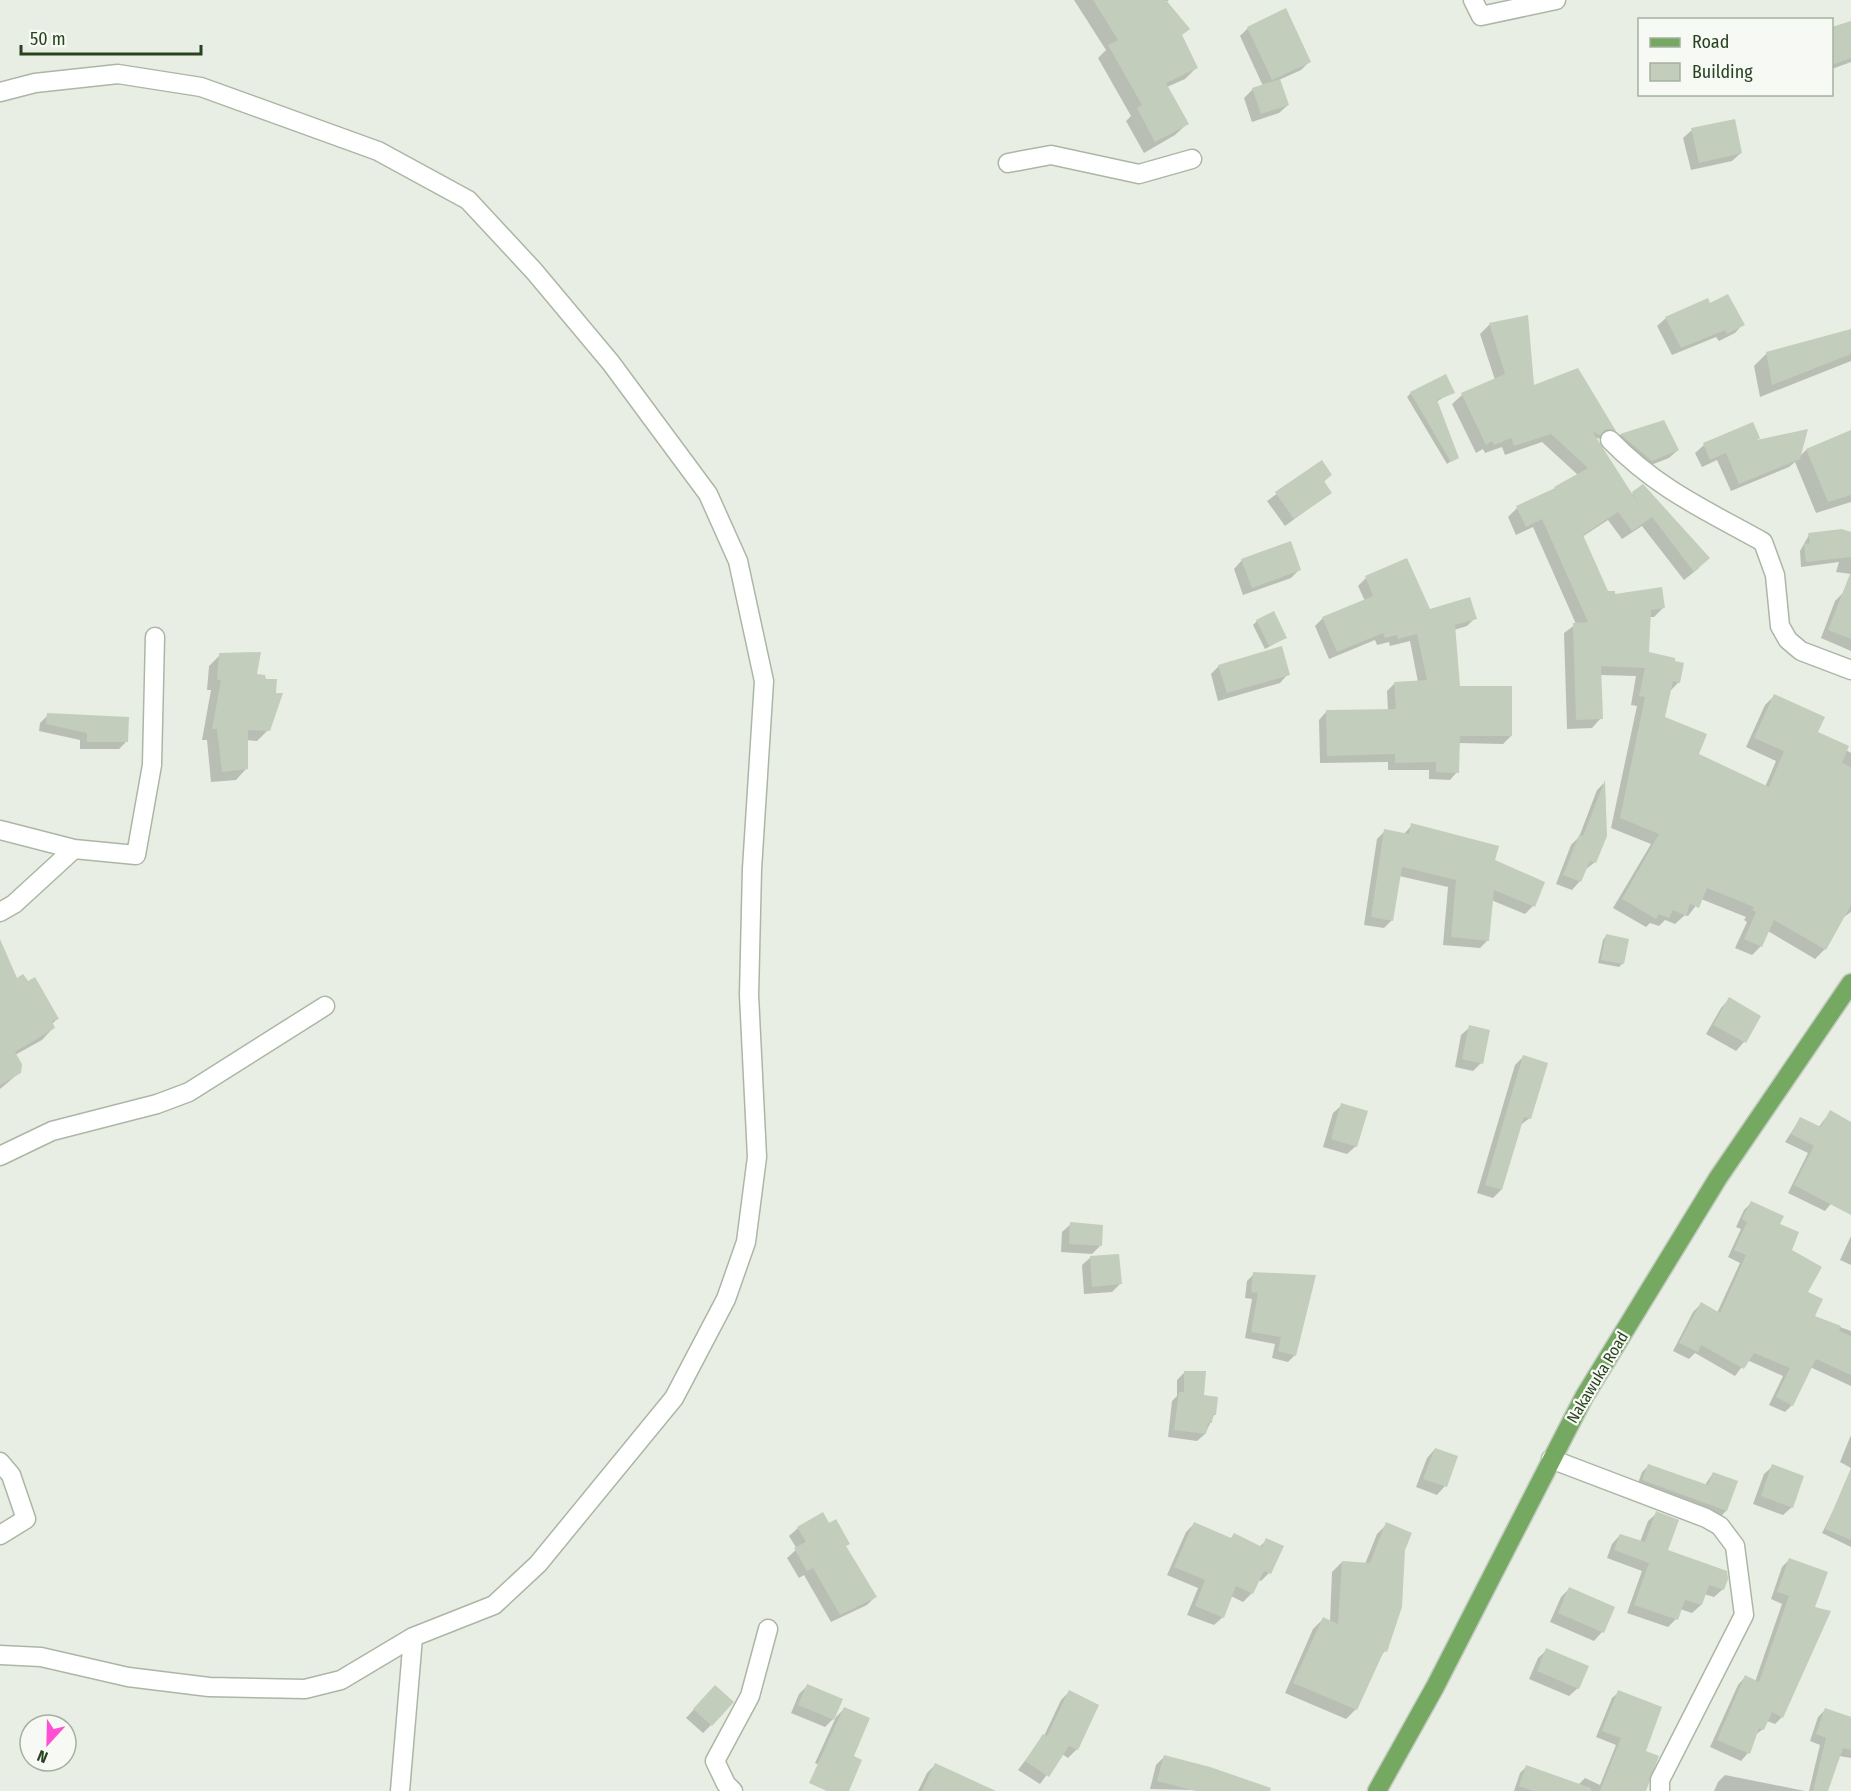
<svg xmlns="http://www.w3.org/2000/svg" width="1851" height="1791" font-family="'Fira Sans Condensed',sans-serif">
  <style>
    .shadow { fill: #0003 }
    .building { fill: #c2cdbb }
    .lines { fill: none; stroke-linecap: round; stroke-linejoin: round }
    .minor-casing { stroke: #abb7a5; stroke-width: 21 }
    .major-casing { stroke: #c3cac1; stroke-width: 21 }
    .minor { stroke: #fff; stroke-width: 18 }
    .major { stroke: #75a962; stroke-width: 18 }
    .labels { text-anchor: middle; stroke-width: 4.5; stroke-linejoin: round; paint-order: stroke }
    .street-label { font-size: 16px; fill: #294220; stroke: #f7faf4 }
  </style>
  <rect width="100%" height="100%" fill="#e8eee3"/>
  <!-- shadow -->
  <path class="shadow" d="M1074 0H1169L1166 2 1197 67 1185 79 1167 87 1187 124 1175 135 1144 153 1126 121 1131 116 1098 58 1106 50Z
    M1851 22V62L1832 69V29Z
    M1248 28 1310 61 1301 70 1279 80 1288 105 1279 113 1252 122 1244 98 1253 89 1263 86 1240 36Z
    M1692 130 1741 153 1732 161 1691 170 1683 138Z
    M1709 305 1743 324 1735 333 1719 341 1716 337 1672 355 1657 326 1666 318Z
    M1526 317 1532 387 1614 430 1605 439 1594 438 1631 495 1642 486 1699 568 1684 580 1642 526 1622 539 1608 520 1582 537 1607 592 1664 607 1654 617H1649L1648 654 1679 682 1670 691 1663 718 1697 755 1765 787 1776 761 1746 747 1765 705 1774 696 1816 733 1851 753V912L1841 919 1825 949 1815 959 1768 931 1761 946 1752 955 1735 948 1747 922 1744 920 1746 917 1701 899 1688 916 1685 915 1675 924 1665 920 1659 926 1650 923 1646 927 1613 908 1651 844 1611 828 1637 706 1631 705 1636 676 1600 675 1601 718 1592 728 1567 729 1564 633 1576 624 1533 527 1516 535 1508 517 1517 508 1550 492 1578 475 1542 442 1505 455 1502 447 1485 453 1483 449 1476 453 1452 404 1462 395 1495 380 1480 334 1489 325Z
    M1851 331V361L1760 397 1754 366 1767 353Z
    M1453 392 1436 402 1457 457 1447 464 1407 397 1411 393Z
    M1663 422 1678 450 1669 458 1643 468 1613 443 1620 435Z
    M1752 424 1755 441 1798 458 1806 450 1851 431V502L1816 513 1795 462 1789 467 1731 491 1717 460 1702 467 1695 453 1704 445Z
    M1321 462 1330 475 1323 483 1330 493 1285 526 1267 501Z
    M1851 533V574L1836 572 1839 562 1801 567 1800 551 1809 535Z
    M1242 560 1299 570 1291 578 1243 595 1234 569Z
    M1406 560 1429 611 1475 618 1467 626 1454 630 1459 688 1511 736 1503 744 1458 743 1457 772 1450 780 1429 779V770H1388V762L1320 763 1319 720 1326 712 1388 711 1387 691 1395 683 1418 682 1410 641 1390 646 1389 642 1377 645 1375 640 1329 659 1315 626 1323 618 1365 601 1358 586 1366 578Z
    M1843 593 1851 597V651L1821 638 1835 601Z
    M1257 621 1285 638 1265 649 1253 625Z
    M220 655 255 675 268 730 257 741 246 740V769L236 780 211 782 207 740H202L211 690H207L209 666Z
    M1219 666 1288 674 1280 683 1218 701 1211 674Z
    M48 715 126 742 119 749H80V740L39 731 40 723Z
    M1603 784 1605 836 1595 862 1585 870 1580 881 1572 890 1556 884 1571 845 1579 837 1597 790Z
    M1412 825 1493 861 1533 906 1525 914 1491 900 1488 940 1480 948 1443 945 1448 887 1399 876 1392 920 1384 928 1364 925 1377 839 1385 831 1404 834Z
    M1606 936 1623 963 1619 967 1598 963 1603 940Z
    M1729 999 1759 1016 1744 1042 1736 1051 1706 1034 1721 1008Z
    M0 1006 57 1019 52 1024 53 1028 42 1040 15 1055 19 1073 0 1089Z
    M1470 1027 1481 1063 1473 1071 1455 1067 1461 1035Z
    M1523 1057 1530 1118 1519 1126 1501 1190 1493 1198 1477 1193 1515 1065Z
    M1342 1105 1356 1146 1347 1154 1323 1147 1333 1113Z
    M1830 1112 1851 1123V1179L1825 1211 1788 1193 1808 1153 1785 1142 1800 1119 1818 1128Z
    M1751 1203 1778 1225 1806 1293 1813 1317 1851 1331V1386L1810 1367 1792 1405 1785 1412 1769 1405 1783 1376 1747 1360 1735 1376 1695 1353 1689 1359 1673 1351 1693 1312 1701 1304 1717 1313 1740 1263 1728 1257 1741 1229 1736 1227 1744 1210Z
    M1071 1224 1100 1246 1092 1254 1061 1252 1062 1232Z
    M1851 1236V1265L1840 1260Z
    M1091 1257 1120 1284 1112 1292 1084 1294 1082 1265Z
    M1254 1274 1295 1355 1288 1362 1272 1358 1275 1344 1245 1338 1252 1299 1245 1298 1247 1281Z
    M1185 1372 1214 1415 1205 1434 1197 1441 1168 1437 1172 1401 1177 1396V1380Z
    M1851 1435V1468L1840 1462Z
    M1435 1449 1445 1486 1437 1495 1416 1487 1427 1458Z
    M1648 1466 1705 1485 1713 1473 1736 1482 1726 1511 1720 1517 1637 1486 1642 1472Z
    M1773 1466 1792 1507 1783 1515 1753 1504 1764 1474Z
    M1839 1499 1851 1504V1547L1822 1533Z
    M1657 1513 1666 1551 1723 1589 1714 1597 1704 1594 1701 1605 1692 1613 1680 1609 1676 1619 1668 1627 1627 1613 1642 1571 1607 1558 1612 1544 1620 1535 1640 1542 1648 1521Z
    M823 1514 875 1597 867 1605 831 1622 804 1575 799 1578 787 1558 797 1549 789 1536 798 1528Z
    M1194 1524 1230 1539 1234 1535 1259 1547 1267 1540 1269 1573 1261 1581 1258 1580 1252 1593 1243 1602 1231 1596 1223 1617 1214 1625 1187 1615 1198 1588 1167 1575 1186 1532Z
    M1387 1524 1404 1550 1385 1651 1380 1657 1356 1709 1346 1719 1285 1693 1313 1629 1323 1619 1330 1622 1332 1572 1342 1562 1365 1564 1377 1534Z
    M1790 1559 1814 1609 1782 1717 1775 1724 1767 1721 1763 1729 1754 1736 1748 1753 1741 1761 1710 1747 1738 1685 1745 1677 1755 1682 1782 1604 1771 1599 1782 1567Z
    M1569 1589 1613 1608 1602 1632 1594 1641 1550 1622 1561 1597Z
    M1547 1650 1578 1688 1569 1696 1529 1679 1538 1658Z
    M808 1685 833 1719 825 1727 791 1713 799 1694Z
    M1069 1692 1077 1749 1068 1758 1062 1754 1040 1784 1018 1770 1044 1736 1061 1700Z
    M1619 1692 1644 1752 1638 1791H1514L1520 1773 1526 1767 1578 1785 1585 1778 1600 1785 1616 1745 1596 1737 1612 1698Z
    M707 1695 711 1725 703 1733 686 1718Z
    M844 1709 840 1774 815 1763 836 1717Z
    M1825 1710 1851 1717V1758L1839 1756 1827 1791H1809L1820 1745 1810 1741 1818 1717Z
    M1164 1757 1238 1791 1150 1789 1156 1765Z
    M935 1765 986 1791H918L927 1773Z
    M1725 1775 1805 1791H1714L1718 1782Z"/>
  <!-- building -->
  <path class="building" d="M1093 0H1166L1190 29 1182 35 1198 68 1166 83 1189 124 1155 142 1137 108 1142 105 1108 45 1118 40Z
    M1286 8 1311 62 1272 80 1247 27Z
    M1851 21V58L1832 65V27Z
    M1280 79 1289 105 1261 114 1252 88Z
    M1735 119 1742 153 1699 163 1691 128Z
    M1728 294 1745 325 1727 334 1725 330 1681 348 1665 317 1708 298 1710 303Z
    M1528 315 1534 385 1578 368 1616 431 1606 429 1600 435 1592 431 1638 503 1632 492 1643 484 1710 558 1694 572 1652 517 1632 531 1618 512 1583 535 1608 591H1615V594L1662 587 1665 608 1651 610 1649 652 1675 658V661L1684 663 1680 683 1673 681 1665 717 1707 734 1699 754 1769 787 1784 751 1754 738 1774 694 1825 717 1818 732 1849 746 1842 763 1851 767V905L1826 950 1774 920 1762 947 1744 939 1756 912 1752 910 1754 907 1707 888 1699 908 1690 904 1686 916 1673 910 1669 918 1659 914 1656 919 1622 899 1659 834 1620 818 1645 697 1639 696 1645 668 1601 666 1603 719 1576 720 1573 623 1588 622 1542 519 1526 527 1516 506 1555 488 1554 487 1588 468 1551 434 1514 446 1511 438 1494 445 1492 441 1486 445 1461 393 1505 374 1489 323Z
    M1851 329V354L1772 385 1766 352Z
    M1446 374 1455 393 1437 400 1459 458 1451 462 1410 392Z
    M1664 420 1679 450 1652 461 1620 434Z
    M1753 422 1760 438 1757 440 1808 429 1800 459 1739 484 1726 453 1710 460 1703 443Z
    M1851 430V495L1828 502 1806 449Z
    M1322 460 1332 475 1324 481 1332 493 1294 519 1275 492Z
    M1842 529 1851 532V557L1806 562 1804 544 1810 543 1808 533Z
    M1291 541 1301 570 1252 588 1241 559Z
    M1407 558 1430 609 1470 597 1477 619 1455 625 1460 686H1512V736H1460L1459 773 1436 772V762L1395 763V754L1327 756 1326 710 1396 709 1394 682 1427 680 1417 634 1398 639 1397 635 1385 638 1383 633 1337 652 1322 617 1373 596 1365 576Z
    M1850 574H1851V639L1828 630Z
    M1274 611 1287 638 1269 646 1256 620Z
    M1282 646 1290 675 1227 693 1218 665Z
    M261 652 257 674 265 675 266 679H277L276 693H283L270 731 248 730V769L222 772 217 729H212L221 680H217L219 653Z
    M47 713 129 717 128 742H87V733L46 724Z
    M1605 780 1607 836 1596 863 1590 861 1581 882 1563 875 1579 835 1583 836Z
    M1411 823 1499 846 1495 860 1545 882 1535 907 1494 890 1489 941 1451 937 1456 880 1402 867 1393 921 1371 917 1384 829 1409 834Z
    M1606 934 1629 939 1624 964 1601 960Z
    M0 939 17 978 23 974 28 981 35 977 59 1019 52 1021 55 1028 15 1052 22 1064 21 1073 0 1085Z
    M1729 997 1761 1016 1746 1043 1713 1025Z
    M1469 1025 1490 1030 1483 1064 1462 1059Z
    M1523 1055 1548 1063 1531 1119 1524 1117 1502 1190 1485 1185Z
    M1341 1103 1368 1111 1357 1147 1331 1139Z
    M1830 1110 1851 1122V1215L1794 1185 1814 1146 1791 1134 1800 1117 1821 1127Z
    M1751 1201 1784 1216 1780 1224 1799 1232 1792 1250 1822 1267 1808 1292 1823 1299 1815 1316 1841 1326 1839 1331 1851 1336V1375L1816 1359 1793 1406 1776 1397 1790 1368 1754 1353 1744 1369 1701 1345 1698 1352 1679 1343 1701 1302 1720 1313 1746 1255 1734 1250 1747 1222 1742 1219Z
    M1070 1222 1103 1225 1102 1246 1069 1244Z
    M1119 1254 1122 1284 1092 1287 1090 1256Z
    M1253 1272 1316 1275 1296 1356 1278 1351 1281 1337 1251 1332 1258 1293 1251 1292Z
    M1184 1371H1206L1204 1395 1218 1397 1216 1415H1213L1212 1423H1208L1206 1434 1174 1430 1179 1392H1184Z
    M1435 1448 1458 1456 1447 1487 1423 1479Z
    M1648 1464 1708 1485 1713 1472 1738 1481 1727 1511 1642 1480Z
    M1772 1464 1804 1476 1793 1508 1761 1496Z
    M1851 1468V1540L1825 1529Z
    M1656 1511 1679 1520 1668 1550 1727 1571 1728 1579 1724 1590 1709 1585 1702 1605 1685 1600 1678 1620 1634 1605 1649 1563 1614 1550 1620 1534 1645 1542Z
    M823 1512 829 1523 836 1519 850 1544 846 1546 877 1597 840 1615 813 1568 807 1571 794 1548 806 1542 797 1527Z
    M1194 1522 1231 1538 1234 1533 1262 1547 1266 1538 1284 1546 1271 1574 1264 1571 1253 1594 1236 1586 1224 1618 1195 1606 1205 1580 1174 1567Z
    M1386 1522 1412 1533 1405 1550 1402 1607 1387 1652 1384 1651 1357 1710 1293 1683 1323 1617 1338 1624 1342 1561 1370 1563Z
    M1789 1558 1828 1572 1815 1607 1831 1611 1783 1718 1772 1712 1764 1730 1759 1728 1750 1754 1717 1740 1745 1675 1759 1682 1789 1596 1777 1592Z
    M1569 1587 1615 1607 1604 1633 1558 1613Z
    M1546 1648 1589 1666 1579 1689 1537 1671Z
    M807 1684 843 1699 834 1720 798 1705Z
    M715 1685 734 1702 712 1726 693 1709Z
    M1069 1690 1099 1705 1078 1750 1069 1746 1049 1777 1025 1761 1043 1734 1047 1736Z
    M1618 1690 1662 1707 1646 1751 1659 1756 1646 1791H1600L1621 1738 1602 1731Z
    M844 1707 870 1718 854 1756 862 1760 849 1791H827L809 1783Z
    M1825 1708 1851 1717V1750L1843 1748 1828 1791H1813L1826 1738 1816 1734Z
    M1164 1755 1210 1767 1271 1788 1270 1791H1196L1157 1781Z
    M935 1763 996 1791H922Z
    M1526 1765 1591 1788V1791H1533L1519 1786Z"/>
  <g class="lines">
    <!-- minor casing -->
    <g class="minor-casing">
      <path id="minor" d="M1473 0 1481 16 1556 0
        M0 92 35 83 118 74 201 87 378 151 468 200 534 271 611 363 708 494 738 561 764 681 752 869 749 995 757 1157 746 1242 726 1299 674 1398 538 1564 494 1605 413 1637 341 1680 305 1689 209 1687 128 1677 41 1657 0 1655
        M1008 163 1051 155 1139 174 1192 159
        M1610 440C1659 490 1704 509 1763 542L1775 575 1780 626 1788 640 1801 651 1851 670
        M0 830 74 849 136 855 152 765 155 637
        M0 912 14 904 74 849
        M0 1156 52 1131 157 1104 189 1092 325 1006
        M1551 1459 1706 1518 1720 1526 1735 1546 1744 1615 1660 1780V1791
        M0 1462 11 1475 26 1519 0 1535
        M400 1791 413 1637
        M733 1791 726 1784 715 1761 750 1696 768 1629"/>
    </g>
    <!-- major casing -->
    <g class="major-casing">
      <path id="major" d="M1377 1791 1435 1687 1584 1397 1718 1178 1851 983"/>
    </g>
    <!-- minor -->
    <use href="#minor" class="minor"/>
    <!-- major -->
    <use href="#major" class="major"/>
  </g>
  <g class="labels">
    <!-- street labels -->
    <g class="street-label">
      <text transform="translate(1597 1377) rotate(-59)" y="6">Nakawuka Road</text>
    </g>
  </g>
  <!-- legend -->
  <rect x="1638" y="18" width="195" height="78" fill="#f7faf4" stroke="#a5b09f" stroke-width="1.5"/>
  <rect x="1650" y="38" width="30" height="9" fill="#75a962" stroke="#a5b09f" stroke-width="1.5"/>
  <text x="1692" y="48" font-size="18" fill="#294220">Road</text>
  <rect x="1650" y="63" width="30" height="18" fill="#c2cdbb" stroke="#a5b09f" stroke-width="1.5"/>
  <text x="1692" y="78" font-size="18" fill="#294220">Building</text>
  <!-- north arrow -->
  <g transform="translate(48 1743) rotate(202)"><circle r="28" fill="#f7faf4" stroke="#a5b09f" stroke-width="1.5"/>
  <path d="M0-4.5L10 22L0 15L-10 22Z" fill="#ff50d4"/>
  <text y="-9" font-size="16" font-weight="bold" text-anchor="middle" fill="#294220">N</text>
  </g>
  <!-- scale -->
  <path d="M21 45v9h180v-9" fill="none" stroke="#294220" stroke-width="3"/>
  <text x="30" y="45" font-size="18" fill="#294220" stroke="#f7faf4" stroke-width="4.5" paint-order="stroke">50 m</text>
</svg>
